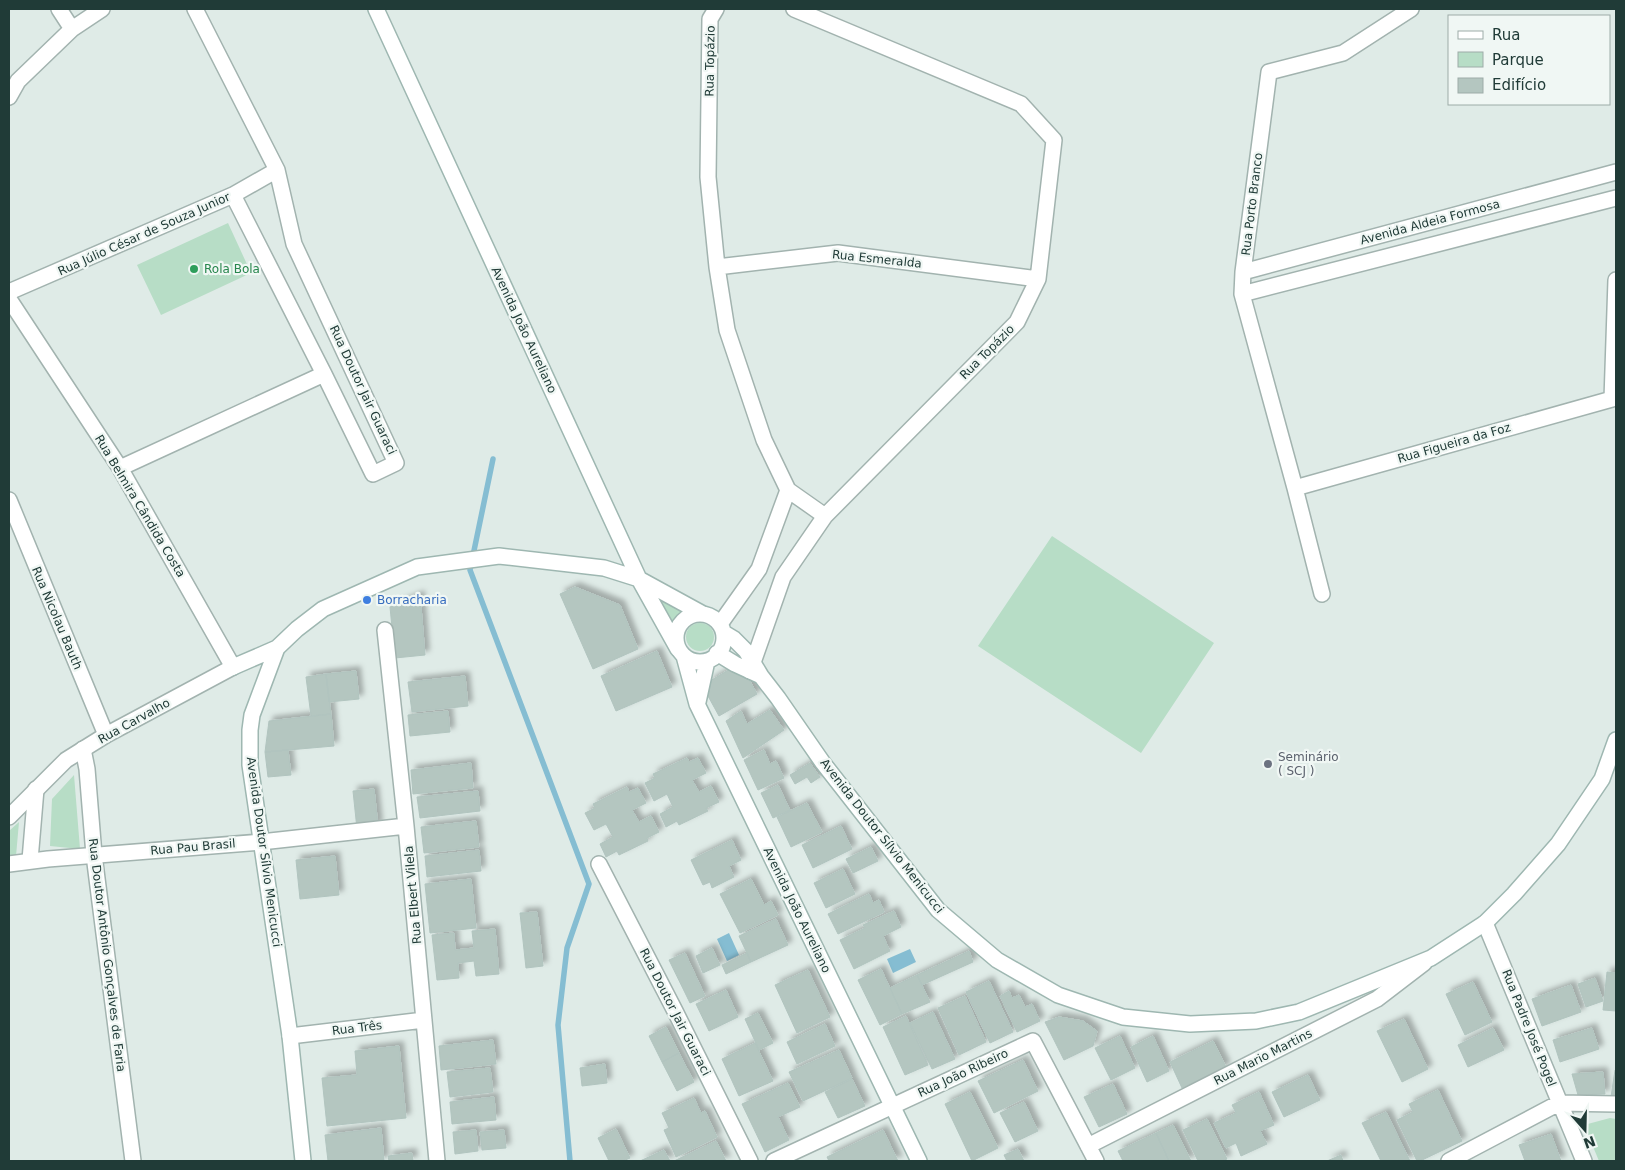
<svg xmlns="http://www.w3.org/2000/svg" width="1625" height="1170" font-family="'DejaVu Sans',sans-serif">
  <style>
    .green { fill: #b7ddc6 }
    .water { fill: #85bdd2 }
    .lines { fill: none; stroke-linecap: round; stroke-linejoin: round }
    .stream { stroke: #85bdd2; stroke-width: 5.5 }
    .building { fill: #b4c6c0; stroke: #b1c4bf; filter: url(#shadow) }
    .minor-casing { stroke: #a2b3af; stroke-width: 18 }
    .tertiary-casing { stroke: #a2b3af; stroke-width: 18 }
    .secondary-casing { stroke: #9eb7b1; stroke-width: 18 }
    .minor { stroke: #fff; stroke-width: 15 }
    .tertiary { stroke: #fff; stroke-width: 15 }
    .secondary { stroke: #fff; stroke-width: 15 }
    .leisure-dot { fill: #2e9e5b; stroke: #f0f7f4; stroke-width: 2 }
    .shop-dot { fill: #3f7fe0; stroke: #f0f7f4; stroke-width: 2 }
    .worship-dot { fill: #6b7280; stroke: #f0f7f4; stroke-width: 2 }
    .labels { text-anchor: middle; stroke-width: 4.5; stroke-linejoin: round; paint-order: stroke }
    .street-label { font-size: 12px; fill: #203b37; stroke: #f0f7f4 }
    .leisure-label { font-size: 12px; fill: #27864d; stroke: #f0f7f4; text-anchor: start }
    .shop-label { font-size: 12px; fill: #366cbe; stroke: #f0f7f4; text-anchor: start }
    .worship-label { font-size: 12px; fill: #5b616d; stroke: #f0f7f4; text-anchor: start }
  </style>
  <defs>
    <filter id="shadow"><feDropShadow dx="4.5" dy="-4.5" stdDeviation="2.5" flood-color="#0004"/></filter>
  </defs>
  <rect width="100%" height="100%" fill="#dfebe7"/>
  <!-- green -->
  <path class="green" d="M228 223 251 273 161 315 137 265Z
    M1052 536 1214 643 1141 753 978 646Z
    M659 596 684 613 672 624Z
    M686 637a14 14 0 1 1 28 0a14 14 0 1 1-28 0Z
    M74 775 80 849 50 846 52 799Z
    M19 822 16 856 9 857V831Z
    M1610 1118 1616 1119V1161H1599L1584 1125Z"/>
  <!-- water -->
  <path class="water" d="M729 933 739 955 727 961 717 939Z
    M910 949 916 962 893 973 887 959Z"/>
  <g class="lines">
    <!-- stream -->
    <path class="stream" d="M493 459 470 570 589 884 567 948 558 1025 570 1161"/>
  </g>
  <!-- building -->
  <path class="building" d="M575 587 620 605 638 649 593 669 560 594Z
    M420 595 425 655 395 658 390 607Z
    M657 651 672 687 616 711 601 676Z
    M730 669 745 672 757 694 719 716 708 696 710 681Z
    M356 671 359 699 329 702 326 674Z
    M326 674 331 714 311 716 306 677Z
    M465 676 468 706 412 712 408 682Z
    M770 710 784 730 743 758 726 721 741 711 747 724Z
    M448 711 450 732 410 736 408 715Z
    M331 714 334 746 265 752 269 721Z
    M288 750 291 775 268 777 265 752Z
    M764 750 770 764 776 761 784 778 758 790 744 760Z
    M687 758 689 762 698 758 706 773 692 780 699 792 711 786 719 802 706 808 708 811 679 825 677 821 666 827 660 814 673 807 667 794 654 801 645 783 655 778 653 774Z
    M471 763 473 788 413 794 411 770Z
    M810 763 820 777 811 783 807 777 795 784 790 775Z
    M778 785 790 810 773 818 761 793Z
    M627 787 629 792 638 788 646 803 632 810 639 822 651 816 659 832 647 838 648 841 619 855 617 851 606 857 600 844 613 837 606 824 594 830 585 813 595 808 593 804Z
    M374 789 378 826 357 829 353 791Z
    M478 791 480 811 420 818 417 797Z
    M807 803 822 832 791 847 777 817Z
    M476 821 479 847 424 853 421 827Z
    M841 826 852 849 813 868 802 845Z
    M732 840 741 860 729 866 734 877 712 888 710 882 703 885 691 860Z
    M871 847 878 861 853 873 846 859Z
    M479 850 481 871 427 877 425 856Z
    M335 856 339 895 300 899 296 860Z
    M843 869 855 894 826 908 814 883Z
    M471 879 476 928 430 933 425 884Z
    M751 879 764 905 771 901 778 915 740 933 720 894Z
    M869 894 873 903 879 900 884 912 838 934 828 914Z
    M894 911 901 927 883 936 890 951 854 969 840 940 865 928 863 925Z
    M537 912 543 966 526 968 520 913Z
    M776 919 788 945 751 962 739 936Z
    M495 929 499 974 476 976 474 961 458 963 459 978 437 980 432 935 454 933 455 950 474 948 472 931Z
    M712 948 720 965 703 973 696 956Z
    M969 951 973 962 922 985 917 975Z
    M685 953 705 996 690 1003 669 960Z
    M747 953 751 962 726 974 722 965Z
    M881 969 902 1014 880 1025 858 980Z
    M808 970 830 1017 797 1033 775 985Z
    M1607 972 1616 973V1011L1603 1010Z
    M917 975 930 1002 902 1014 890 988Z
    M1595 978 1603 1001 1586 1007 1578 984Z
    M989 981 1013 1032 990 1043 966 992Z
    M1473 982 1492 1022 1465 1035 1446 994Z
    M1571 985 1581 1012 1542 1026 1532 999Z
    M726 990 738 1017 709 1031 696 1004Z
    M1009 991 1012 998 1019 995 1025 1007 1032 1004 1040 1021 1017 1032 1000 996Z
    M965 996 986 1042 959 1055 938 1008Z
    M933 1012 955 1059 932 1069 910 1023Z
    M758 1013 773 1043 759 1050 745 1019Z
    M906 1016 928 1065 905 1075 883 1027Z
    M1059 1017 1083 1021 1097 1031 1093 1046 1064 1060 1045 1022Z
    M1404 1019 1428 1069 1402 1082 1377 1031Z
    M825 1024 835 1046 797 1064 787 1042Z
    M666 1027 679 1053 662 1062 649 1036Z
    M1493 1028 1504 1050 1468 1067 1458 1045Z
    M1592 1028 1599 1049 1560 1062 1553 1040Z
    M1120 1036 1135 1068 1111 1080 1095 1048Z
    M1153 1036 1169 1071 1147 1082 1131 1047Z
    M493 1040 496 1064 441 1070 439 1046Z
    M1213 1041 1226 1067 1182 1088 1170 1062Z
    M755 1043 773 1081 739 1096 722 1059Z
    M399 1046 406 1118 327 1126 322 1078 357 1075 355 1051Z
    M839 1050 852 1078 803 1101 789 1072Z
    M679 1053 694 1082 677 1091 662 1062Z
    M1023 1060 1038 1091 994 1113 978 1081Z
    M605 1064 607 1083 582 1086 580 1068Z
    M490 1068 493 1092 450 1097 447 1072Z
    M1615 1070H1616V1098L1611 1097Z
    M1603 1072 1605 1094 1578 1095 1572 1074Z
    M1308 1075 1320 1100 1284 1117 1272 1092Z
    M852 1079 865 1106 838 1118 825 1092Z
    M788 1083 800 1107 778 1117 789 1140 765 1152 742 1104Z
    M1113 1084 1127 1114 1099 1127 1084 1097Z
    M1438 1090 1462 1141 1420 1161H1417L1397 1120 1413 1112 1409 1104Z
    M970 1092 998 1148 972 1161 945 1104Z
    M1259 1092 1274 1125 1260 1131 1267 1144 1241 1156 1236 1143 1226 1148 1214 1123 1236 1113 1232 1105Z
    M494 1097 496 1120 452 1124 450 1102Z
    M694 1098 701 1113 705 1111 717 1137 676 1157 664 1130 669 1128 662 1113Z
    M1024 1102 1038 1131 1015 1142 1000 1113Z
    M1386 1112 1410 1161H1381L1362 1123Z
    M1207 1119 1227 1159 1221 1161H1198L1183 1130Z
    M1173 1125 1191 1161H1169L1156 1133Z
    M381 1128 384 1161H328L325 1135Z
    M616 1129 630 1158 623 1161H609L598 1138Z
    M476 1130 478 1151 455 1154 453 1132Z
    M504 1130 506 1148 482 1150 480 1132Z
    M883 1130 898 1161H829L827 1157Z
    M1156 1133 1169 1161H1123L1118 1151Z
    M1551 1134 1561 1161H1525L1519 1145Z
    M716 1141 726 1161H674Z
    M1018 1149 1024 1161H1007L1004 1155Z
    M664 1150 670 1161H640Z
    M412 1153 413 1161H389L388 1156Z
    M1341 1155 1343 1161H1327Z"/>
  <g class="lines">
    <!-- minor casing -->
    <g class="minor-casing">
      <path id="minor" d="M59 9 72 29
        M195 9 277 170 294 244 396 463 373 474 324 374 233 195
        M716 9 710 19 708 177 717 267 727 330 764 440 788 490 759 569 720 624
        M9 97 18 81 72 29 102 9
        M717 267 838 253 1038 279
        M1243 272 1616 172
        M9 292 233 195 277 170
        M1242 294 1616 198
        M9 299 120 468 233 667
        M120 468 324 374
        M1295 488 1612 399 1616 280
        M788 490 825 516
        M9 500 106 735
        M1322 594 1295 488 1242 294 1243 272 1269 72 1343 53 1411 9
        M385 630 406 826 437 1161
        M750 671 783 577 825 516 1017 322 1038 279 1054 140 1021 104 794 9
        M83 749 87 769 94 855 133 1161
        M261 842 406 826
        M30 860 36 789
        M599 864 675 1011 750 1161
        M1485 923 1584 1161
        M290 1036 424 1020
        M1088 1146 1377 999 1424 963
        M774 1161 1033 1041 1096 1161
        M1449 1161 1559 1103 1616 1104"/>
    </g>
    <!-- tertiary casing -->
    <g class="tertiary-casing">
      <path id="tertiary" d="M9 817 66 760 106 735 233 667
        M9 864 48 859 261 842"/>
    </g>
    <!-- secondary casing -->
    <g class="secondary-casing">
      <path id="secondary" d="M376 9 639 579 678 649
        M676 638a24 24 0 1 1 48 0a24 24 0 1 1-48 0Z
        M724 633 734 639 746 651 761 676 778 698 823 763 938 910 997 960 1058 995 1123 1017 1190 1024 1256 1021 1299 1012 1431 958 1485 923 1514 894 1558 844 1602 779 1616 740
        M717 653 735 664 761 676
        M684 656 697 704 919 1161
        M233 667 277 648
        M698 702 707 661
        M303 1161 290 1036 250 765V730L252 715 277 648 297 629 323 609 417 567 499 556 604 568 639 579 703 614"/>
    </g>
    <!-- minor -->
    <use href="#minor" class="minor"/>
    <!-- tertiary -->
    <use href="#tertiary" class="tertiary"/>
    <!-- secondary -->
    <use href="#secondary" class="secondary"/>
  </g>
  <!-- markers -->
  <circle class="leisure-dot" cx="194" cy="269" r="5"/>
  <circle class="shop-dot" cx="367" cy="600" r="5"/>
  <circle class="worship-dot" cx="1268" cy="764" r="5"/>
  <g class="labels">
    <!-- street labels -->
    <g class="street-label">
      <text transform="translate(710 61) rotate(-89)" y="4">Rua Topázio</text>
      <text transform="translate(1252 204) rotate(-83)" y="4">Rua Porto Branco</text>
      <text transform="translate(1430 222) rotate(-15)" y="4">Avenida Aldeia Formosa</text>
      <text transform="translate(144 234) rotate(-24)" y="4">Rua Júlio César de Souza Junior</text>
      <text transform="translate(877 259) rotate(6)" y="4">Rua Esmeralda</text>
      <text transform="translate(524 330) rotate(65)" y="4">Avenida João Aureliano</text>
      <text transform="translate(987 352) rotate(-45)" y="4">Rua Topázio</text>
      <text transform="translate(363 390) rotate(65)" y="4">Rua Doutor Jair Guaraci</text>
      <text transform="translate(1454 443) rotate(-16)" y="4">Rua Figueira da Foz</text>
      <text transform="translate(140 506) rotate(59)" y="4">Rua Belmira Cândida Costa</text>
      <text transform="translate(57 618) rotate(67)" y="4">Rua Nicolau Bauth</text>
      <text transform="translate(134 721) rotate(-29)" y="4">Rua Carvalho</text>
      <text transform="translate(882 836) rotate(52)" y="4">Avenida Doutor Sílvio Menicucci</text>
      <text transform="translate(193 847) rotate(-5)" y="4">Rua Pau Brasil</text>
      <text transform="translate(264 852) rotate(82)" y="4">Avenida Doutor Sílvio Menicucci</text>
      <text transform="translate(413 895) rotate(-95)" y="4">Rua Elbert Vilela</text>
      <text transform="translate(797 910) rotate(64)" y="4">Avenida João Aureliano</text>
      <text transform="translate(107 955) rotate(83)" y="4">Rua Doutor Antônio Gonçalves de Faria</text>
      <text transform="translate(675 1012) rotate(63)" y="4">Rua Doutor Jair Guaraci</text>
      <text transform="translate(357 1028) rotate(-7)" y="4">Rua Três</text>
      <text transform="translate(1529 1028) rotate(68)" y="4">Rua Padre José Pogel</text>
      <text transform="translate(1263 1057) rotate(-27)" y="4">Rua Mario Martins</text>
      <text transform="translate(963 1073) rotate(-25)" y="4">Rua João Ribeiro</text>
    </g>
    <!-- leisure labels -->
    <g class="leisure-label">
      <text x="204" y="273">Rola Bola</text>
    </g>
    <!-- shop labels -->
    <g class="shop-label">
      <text x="377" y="604">Borracharia</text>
    </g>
    <!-- worship labels -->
    <g class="worship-label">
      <text x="1278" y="761">Seminário<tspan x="1278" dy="14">( SCJ )</tspan></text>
    </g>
  </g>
  <!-- border -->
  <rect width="1625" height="1170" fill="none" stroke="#203b37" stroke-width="20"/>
  <!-- legend -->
  <rect x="1448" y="15" width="162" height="90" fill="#f0f7f4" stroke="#9daca8"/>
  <rect x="1458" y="31" width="25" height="8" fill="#ffffff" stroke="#9daca8"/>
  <text x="1492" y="40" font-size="15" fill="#203b37">Rua</text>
  <rect x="1458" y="52" width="25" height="15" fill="#b7ddc6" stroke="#9daca8"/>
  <text x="1492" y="65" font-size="15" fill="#203b37">Parque</text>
  <rect x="1458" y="78" width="25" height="15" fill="#b4c6c0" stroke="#9daca8"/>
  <text x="1492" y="90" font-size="15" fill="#203b37">Edifício</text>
  <!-- north arrow -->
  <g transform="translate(1585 1130) rotate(160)" stroke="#f0f7f4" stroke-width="4" paint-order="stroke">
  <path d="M0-4L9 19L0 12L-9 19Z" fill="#203b37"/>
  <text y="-8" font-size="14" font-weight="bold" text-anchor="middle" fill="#203b37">N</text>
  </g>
</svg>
